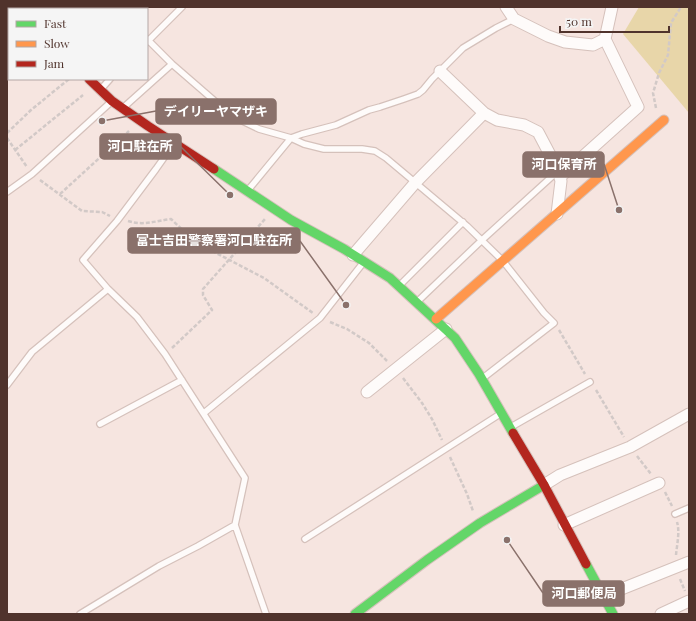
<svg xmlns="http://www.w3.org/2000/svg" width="696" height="621" font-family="'Playfair Display','Noto Sans JP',serif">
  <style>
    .green { fill: #e8d6a9 }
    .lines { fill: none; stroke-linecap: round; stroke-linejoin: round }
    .lane-casing { stroke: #d5c1bb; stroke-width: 8 }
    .street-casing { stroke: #d5c1bb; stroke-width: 13 }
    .fast-casing { stroke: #d5c1bb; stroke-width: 11 }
    .slow-casing { stroke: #d5c1bb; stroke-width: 11 }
    .jam-casing { stroke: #d5c1bb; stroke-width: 11 }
    .path { stroke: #d2c9c7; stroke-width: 2.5; stroke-dasharray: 4 2; stroke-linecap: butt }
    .lane { stroke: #fefbfa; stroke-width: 5.5 }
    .street { stroke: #fefbfa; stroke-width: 11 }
    .fast { stroke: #63d668; stroke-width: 9 }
    .slow { stroke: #ff974d; stroke-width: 9 }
    .jam { stroke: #b3261e; stroke-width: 9 }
    .leader { fill: none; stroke: #8a716b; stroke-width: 1.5 }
    .callout-dot { fill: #8a716b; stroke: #f5f5f5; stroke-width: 1.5 }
    .callout { fill: #8a716b; stroke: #8a716b; stroke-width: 1.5 }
    .callout-label { font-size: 13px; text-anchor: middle; font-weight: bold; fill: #fff }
  </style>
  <rect width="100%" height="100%" fill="#f6e5e0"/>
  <!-- green -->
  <path class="green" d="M639 7H689V113L623 34Z"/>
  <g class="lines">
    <!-- lane casing -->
    <g class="lane-casing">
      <path id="lane" d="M107 7 109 9
        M69 9 71 7
        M147 39 172 64 232 116 259 129 291 138 304 144 324 149H362L375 151 386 158 467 226 503 261 544 313 554 323 483 378
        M147 42 182 7
        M102 88 110 79
        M124 107 172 64
        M173 145 156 169 117 221 83 260 108 289 137 317 165 354 245 478 235 525 266 614
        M249 189 291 138 302 134 336 125 369 110 380 107 404 99 418 94 423 90 432 79 463 48 496 28 514 19
        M7 192 32 174 111 102
        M399 286 463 222
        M417 302 482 240 558 171
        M7 385 32 352 108 289
        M204 413 320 318 363 263
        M100 424 182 380
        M511 427 590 382
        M675 514 689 508
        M305 539 500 414
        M80 614 159 566 198 546 235 525"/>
    </g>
    <!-- street casing -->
    <g class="street-casing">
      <path id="street" d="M506 7 514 19 548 36 565 42 593 45 605 39
        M440 71 484 113 497 120 524 125 538 132 557 168 561 181 557 214
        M560 177 638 107 605 39 612 7
        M353 255 415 183 484 113
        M367 392 446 329
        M544 485 560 475 630 447 689 414
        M564 525 659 483
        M604 596 689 562
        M661 614 689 601"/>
    </g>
    <!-- fast casing -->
    <g class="fast-casing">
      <path id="fast" d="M214 169 291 220 344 249 390 278 455 338 479 374 513 433
        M586 564 613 614
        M355 614 427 560 480 523 544 485"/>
    </g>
    <!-- slow casing -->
    <g class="slow-casing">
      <path id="slow" d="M24 7 25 9
        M436 319 664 120"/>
    </g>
    <!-- jam casing -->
    <g class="jam-casing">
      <path id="jam" d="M89 79 112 101 148 126 214 169
        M513 433 544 485 586 564"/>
    </g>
    <!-- path -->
    <path class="path" d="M656 108 653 93 659 73 668 55 671 23 681 7
      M7 133 31 110 69 79
      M7 138 27 167
      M15 150 83 95
      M40 180 82 211 102 212 110 216
      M60 194 129 131
      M128 221C144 226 155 221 171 219L189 236 216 253 264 278 313 313
      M330 322 347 329 369 343 387 361
      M559 330 585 374
      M172 348 212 310 203 295V289L265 219
      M403 378 422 403 432 419 442 440
      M596 390 624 437
      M637 456 651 474
      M450 457 467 494 473 511
      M665 492 672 506
      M676 555C677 544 680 532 677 522
      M680 579 685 591"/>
    <!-- lane -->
    <use href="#lane" class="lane"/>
    <!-- street -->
    <use href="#street" class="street"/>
    <!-- fast -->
    <use href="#fast" class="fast"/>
    <!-- slow -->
    <use href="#slow" class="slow"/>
    <!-- jam -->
    <use href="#jam" class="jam"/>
  </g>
  <!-- callouts -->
  <path class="leader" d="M102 121L156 111M230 195L181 147M619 210L604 164M346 305L300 241M507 540L543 593"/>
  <g class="callout-dot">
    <circle cx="102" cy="121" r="4"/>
    <circle cx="230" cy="195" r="4"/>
    <circle cx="619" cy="210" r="4"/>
    <circle cx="346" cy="305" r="4"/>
    <circle cx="507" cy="540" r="4"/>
  </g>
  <g class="callout">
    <rect x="156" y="99" width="120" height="25" rx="4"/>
    <rect x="100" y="134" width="81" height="25" rx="4"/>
    <rect x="523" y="152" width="81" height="25" rx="4"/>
    <rect x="128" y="228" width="172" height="25" rx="4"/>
    <rect x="543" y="581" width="81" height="25" rx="4"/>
  </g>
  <g class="callout-label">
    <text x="216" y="116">デイリーヤマザキ</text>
    <text x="140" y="151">河口駐在所</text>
    <text x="564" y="169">河口保育所</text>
    <text x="214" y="245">富士吉田警察署河口駐在所</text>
    <text x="584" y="598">河口郵便局</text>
  </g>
  <!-- border -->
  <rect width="696" height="621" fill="none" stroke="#50332c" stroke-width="16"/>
  <!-- legend -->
  <rect x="8" y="8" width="140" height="72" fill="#f5f5f5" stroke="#b3a7a5"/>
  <rect x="16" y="21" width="20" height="6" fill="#63d668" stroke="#b3a7a5"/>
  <text x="44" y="28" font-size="12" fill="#50332c">Fast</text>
  <rect x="16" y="41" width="20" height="6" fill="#ff974d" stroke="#b3a7a5"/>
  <text x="44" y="48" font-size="12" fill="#50332c">Slow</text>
  <rect x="16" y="61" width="20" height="6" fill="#b3261e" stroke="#b3a7a5"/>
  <text x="44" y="68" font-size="12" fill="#50332c">Jam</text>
  <!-- scale -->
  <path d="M560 26v6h109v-6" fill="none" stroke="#50332c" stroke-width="2"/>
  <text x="566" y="26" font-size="12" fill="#50332c" stroke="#f5f5f5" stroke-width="3" paint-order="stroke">50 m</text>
</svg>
